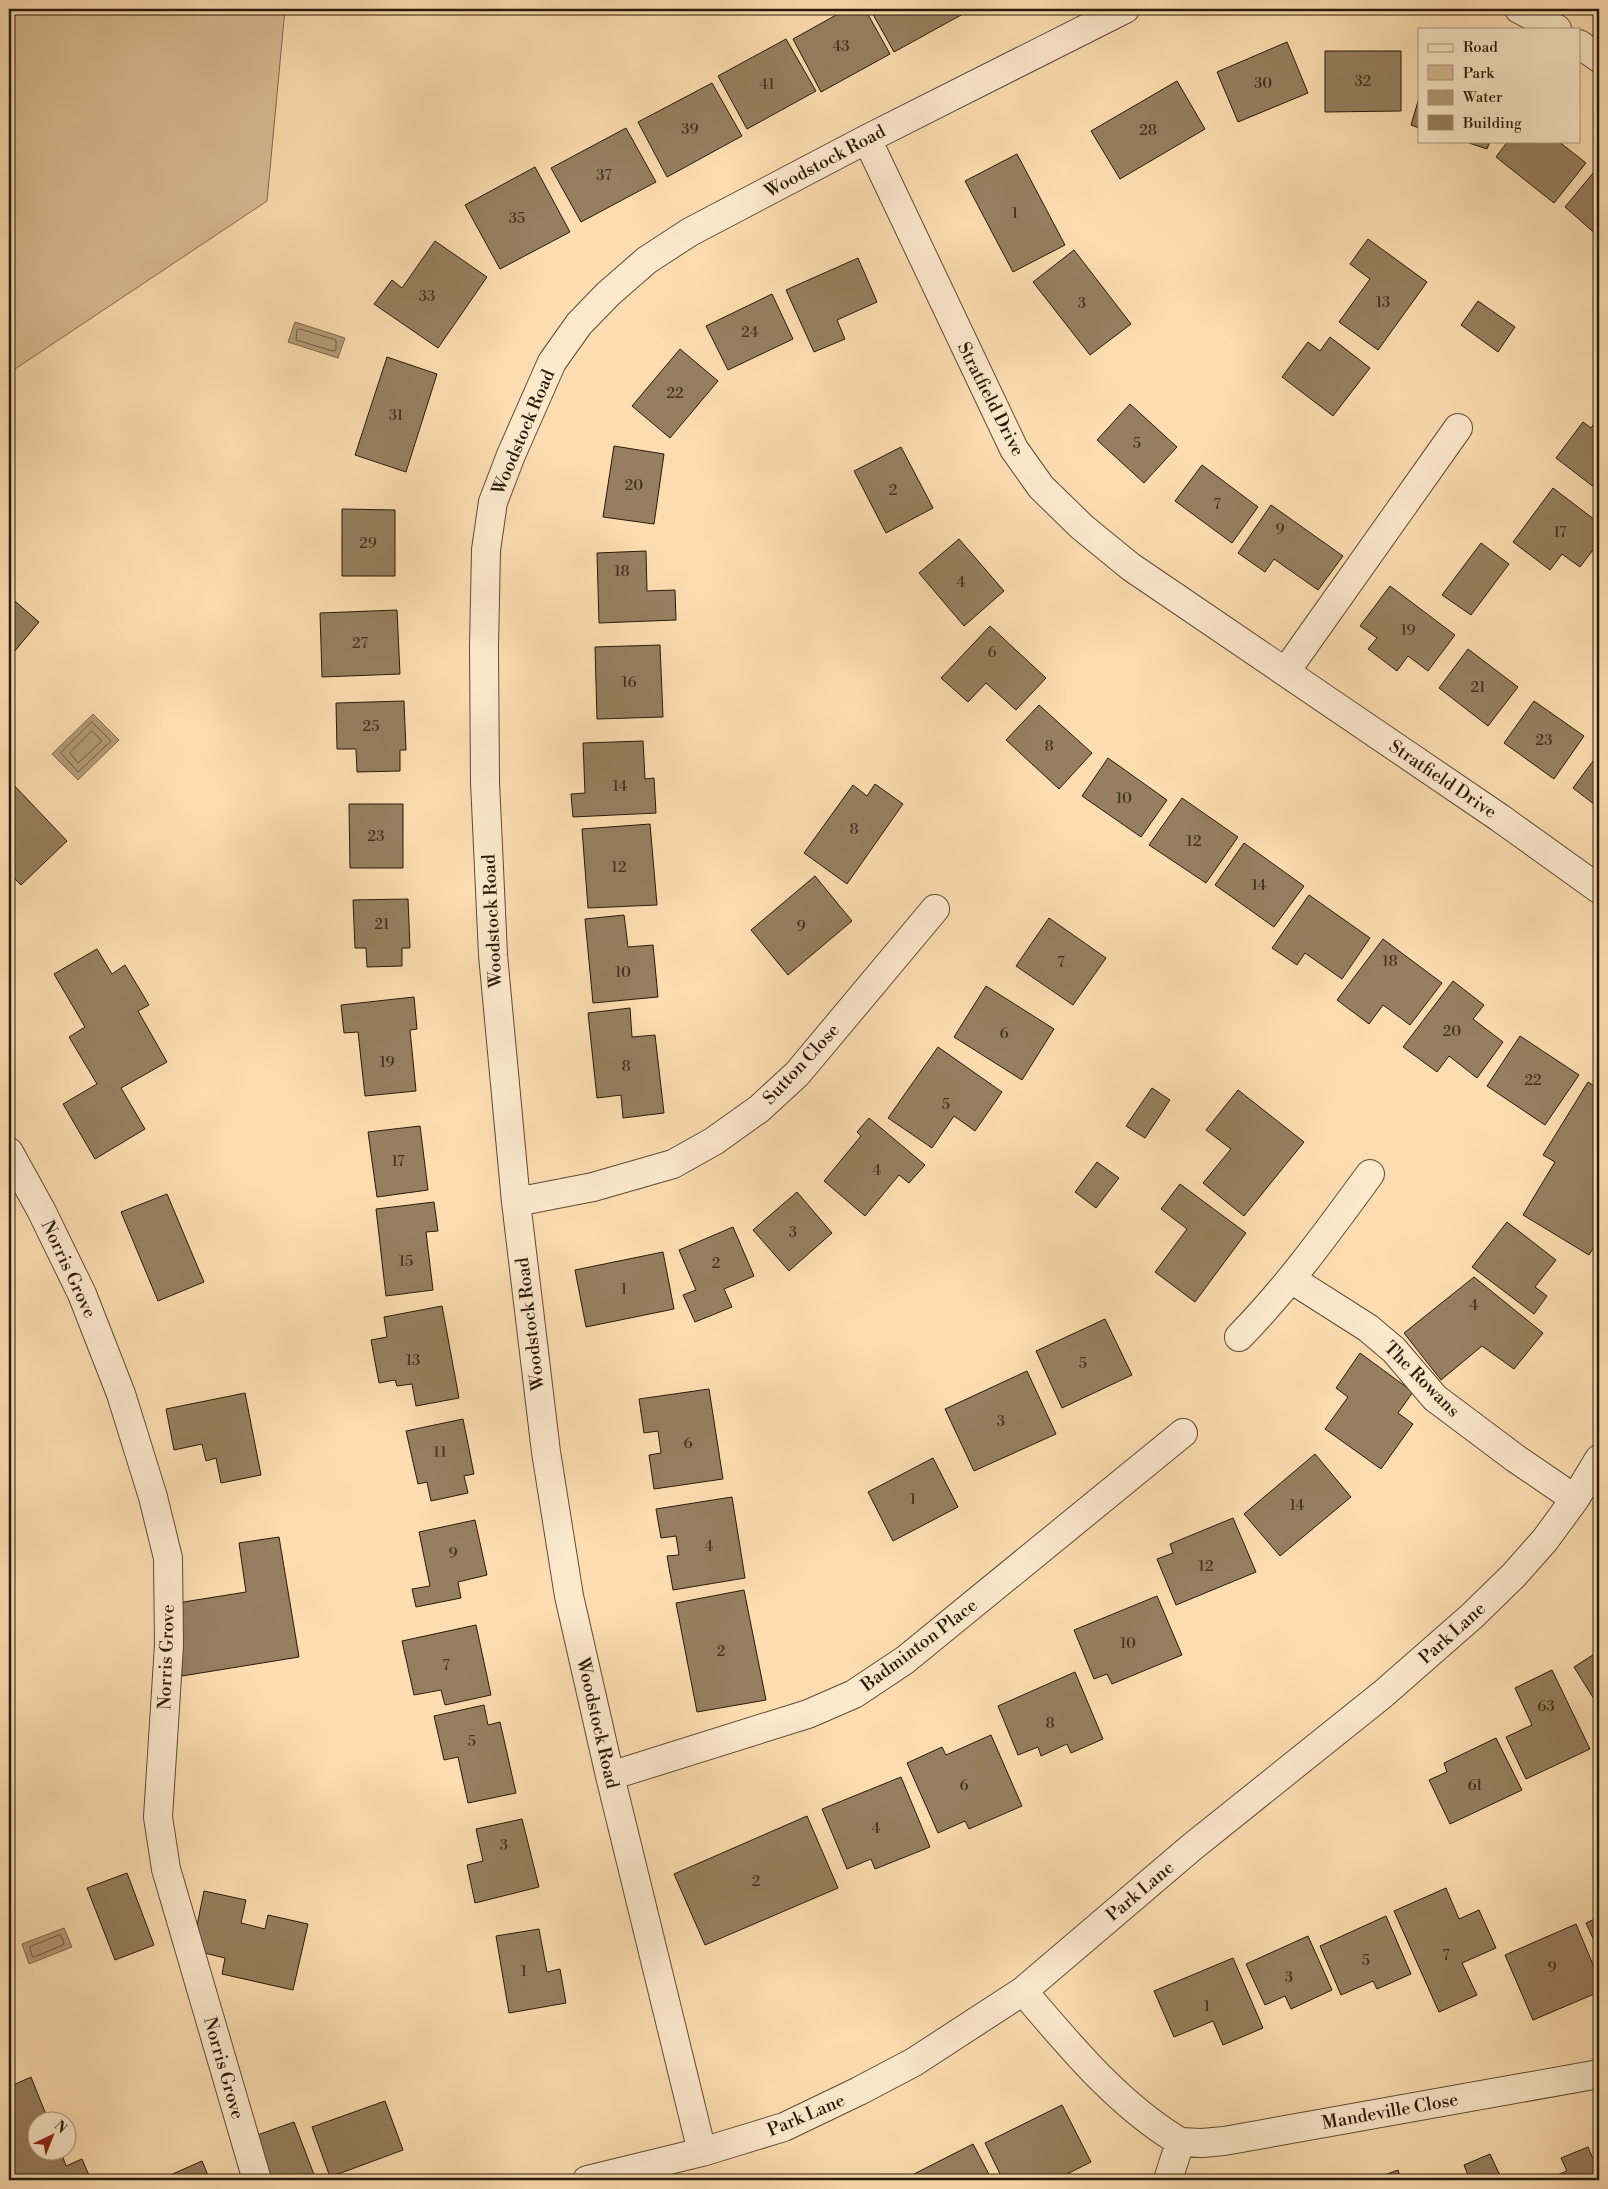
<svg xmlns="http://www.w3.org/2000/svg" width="1608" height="2189" font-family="'Libre Bodoni',serif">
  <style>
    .green { fill: #d7bc94; stroke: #806b4e }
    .water { fill: #b49b77; stroke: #7c674a }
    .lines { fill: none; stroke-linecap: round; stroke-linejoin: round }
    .shore { stroke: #6e5a3f; stroke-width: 1 }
    .building { fill: #967f5f; stroke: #291a07 }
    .minor-casing { stroke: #5e4b32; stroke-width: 30 }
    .minor { stroke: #fce9cc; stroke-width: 28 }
    .labels { text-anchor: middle; stroke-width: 4; stroke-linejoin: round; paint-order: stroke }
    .number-label { font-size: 15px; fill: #44331d }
    .street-label { font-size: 18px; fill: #291a07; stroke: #fce9cc }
  </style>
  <rect width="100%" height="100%" fill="#fbddb1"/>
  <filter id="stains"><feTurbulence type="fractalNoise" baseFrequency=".004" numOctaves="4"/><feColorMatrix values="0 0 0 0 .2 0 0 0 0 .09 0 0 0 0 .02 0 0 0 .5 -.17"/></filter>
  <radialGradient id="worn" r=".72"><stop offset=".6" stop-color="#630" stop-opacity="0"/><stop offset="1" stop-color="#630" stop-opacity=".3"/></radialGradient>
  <!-- green -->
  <path class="green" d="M9 9H285L267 201 9 373Z"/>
  <!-- water -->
  <path class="water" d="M295 322 345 338 338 358 288 342Z
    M93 714 119 740 78 780 52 754Z
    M64 1928 72 1947 29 1964 22 1944Z"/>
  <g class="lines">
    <!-- shore -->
    <path class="shore" d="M300 329 336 340V350L333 351 296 340 297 330Z
      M92 722 111 741 78 772 61 753Z
      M92 731 102 741 78 763 70 753Z
      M60 1935 64 1942 63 1945 34 1957 32 1956 30 1947Z"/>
  </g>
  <!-- building -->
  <path class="building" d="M847 9H865L890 54 821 92 793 39Z
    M870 9H960L963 14 894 52Z
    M786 39 816 91 747 129 718 76Z
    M1287 42 1308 93 1238 122 1217 72Z
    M1325 51H1401V111L1325 112Z
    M1177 81 1205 129 1120 179 1091 131Z
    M712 83 742 136 667 177 638 122Z
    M1419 98V128L1411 125Z
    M626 128 656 182 581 222 551 168Z
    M1463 141H1490L1487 149Z
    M1508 141H1558L1586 163 1554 203 1496 157Z
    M1017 154 1065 245 1013 272 965 181Z
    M535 167 570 232 500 269 465 205Z
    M1598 167H1599V237L1565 207Z
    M1368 239 1427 282 1378 350 1339 322 1370 279 1350 264Z
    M435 241 487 277 438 348 374 304 392 280 402 288Z
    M1074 250 1131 324 1090 355 1033 282Z
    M858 258 877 302 837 320 845 339 814 352 786 290Z
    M772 294 793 339 728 370 706 326Z
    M1478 301 1515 327 1498 352 1461 325Z
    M1330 337 1370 368 1333 416 1282 377 1308 342 1320 351Z
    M680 349 718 381 670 438 632 406Z
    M387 357 437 374 406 472 355 455Z
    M1130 404 1177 447 1144 483 1097 440Z
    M1599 416V491L1556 458 1583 422 1591 428Z
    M614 446 664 454 654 524 603 517Z
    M901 447 933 508 886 533 854 471Z
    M1202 465 1258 507 1232 543 1175 501Z
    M1553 488 1599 523V542L1580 567 1562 554 1550 570 1513 542Z
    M1271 505 1343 556 1318 590 1274 559 1265 572 1238 553Z
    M342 509 395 510V576H342Z
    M959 539 1004 591 964 626 919 573Z
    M1481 543 1509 564 1471 615 1442 595Z
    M646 551 647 591 675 590 676 620 599 623 597 553Z
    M1390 586 1455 635 1428 671 1408 656 1397 671 1368 649 1377 638 1360 626Z
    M9 596 39 622 9 658Z
    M397 610 400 674 322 677 320 613Z
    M990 626 1046 678 1016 710 986 683 968 702 941 678Z
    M660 645 663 717 597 719 595 647Z
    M1468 649 1518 687 1488 726 1439 688Z
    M404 701 406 750H400V771L357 772 356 749H337L336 703Z
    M1534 701 1584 736 1554 779 1504 743Z
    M1039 705 1092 753 1059 789 1006 740Z
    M643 741 645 779 654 778 656 813 573 817 571 794 585 793 583 743Z
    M1599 753V808L1573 788Z
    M1108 758 1167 800 1141 837 1082 796Z
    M9 780 67 841 21 885 9 873Z
    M875 784 903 804 847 884 804 853 853 785 867 796Z
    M1182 798 1238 837 1206 883 1149 845Z
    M349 804H403V868H350Z
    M650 824 657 905 588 908 582 829Z
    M1244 843 1304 886 1274 927 1215 885Z
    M815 876 852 921 788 975 751 930Z
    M1309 895 1370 938 1342 979 1305 953 1297 965 1272 948Z
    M408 899 410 948H402V966L367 967 366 948H355L353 900Z
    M624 915 628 947 653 945 658 997 593 1003 585 919Z
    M1049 918 1106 958 1073 1005 1016 966Z
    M1383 939 1442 983 1410 1025 1383 1005 1369 1024 1337 1000Z
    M97 949 112 974 125 965 149 1005 138 1011 167 1062 121 1088 145 1129 95 1159 63 1104 97 1084 69 1037 85 1027 54 974Z
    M1453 981 1484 1005 1473 1019 1503 1042 1477 1078 1449 1056 1437 1072 1403 1047Z
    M986 986 1054 1029 1022 1080 954 1037Z
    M414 997 417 1029 410 1030 416 1091 365 1096 358 1032 344 1033 341 1005Z
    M630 1008 632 1037 655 1035 664 1113 623 1118 621 1095 597 1098 588 1013Z
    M1520 1036 1579 1075 1545 1125 1487 1086Z
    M938 1047 1002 1092 975 1131 954 1116 932 1148 888 1118Z
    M1588 1082 1599 1089V1238L1589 1255 1523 1215 1555 1162 1543 1155Z
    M1152 1088 1170 1100 1145 1138 1126 1126Z
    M1238 1090 1304 1142 1244 1216 1203 1183 1231 1149 1206 1130Z
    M869 1118 925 1165 909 1183 899 1175 865 1216 824 1181 861 1136 857 1132Z
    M420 1126 428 1190 377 1197 368 1132Z
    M1097 1162 1119 1178 1096 1208 1075 1192Z
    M1180 1184 1246 1233 1195 1302 1155 1272 1187 1229 1161 1209Z
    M797 1192 832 1233 789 1271 753 1230Z
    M167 1194 204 1282 158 1301 121 1212Z
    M434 1202 438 1231 426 1232 433 1290 386 1296 376 1209Z
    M1507 1222 1556 1260 1535 1287 1547 1296 1534 1314 1472 1267Z
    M733 1227 754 1276 724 1289 732 1307 695 1322 683 1295 696 1290 679 1250Z
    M663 1252 674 1309 586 1327 575 1270Z
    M1474 1277 1543 1333 1514 1369 1482 1346 1441 1380 1404 1333Z
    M442 1306 459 1398 416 1406 412 1384 397 1386 395 1380 379 1383 371 1340 387 1337 384 1317Z
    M1105 1319 1132 1375 1062 1408 1036 1351Z
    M1360 1353 1413 1392 1398 1413 1413 1424 1381 1469 1325 1429 1348 1397 1336 1388Z
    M1027 1371 1056 1434 974 1471 945 1409Z
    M709 1389 723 1479 654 1489 649 1455 661 1453 658 1431 644 1433 639 1399Z
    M245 1393 261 1475 221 1483 216 1458 206 1461 202 1444 174 1450 166 1409Z
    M463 1419 474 1474 464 1476 468 1493 431 1501 427 1482 418 1484 406 1431Z
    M1315 1454 1351 1497 1280 1556 1244 1514Z
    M933 1458 958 1507 893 1541 868 1492Z
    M732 1497 745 1578 673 1590 667 1556 679 1555 676 1536 661 1538 656 1509Z
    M1233 1518 1256 1572 1176 1605 1157 1559 1173 1553 1170 1544Z
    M475 1520 487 1575 458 1582 461 1598 416 1607 412 1589 430 1586 419 1532Z
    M279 1537 299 1657 182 1676 171 1604 246 1592 239 1543Z
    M744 1590 766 1700 697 1712 676 1603Z
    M1157 1596 1182 1655 1112 1684 1107 1674 1094 1679 1074 1630Z
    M476 1625 491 1695 445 1705 441 1690 414 1695 402 1641Z
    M1599 1651V1707L1574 1667Z
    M1552 1670 1590 1749 1526 1779 1506 1737 1532 1725 1515 1688Z
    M1075 1672 1103 1739 1071 1753 1067 1744 1041 1756 1038 1747 1018 1755 998 1706Z
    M484 1705 488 1725 500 1722 516 1793 468 1803 458 1757 444 1760 434 1716Z
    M991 1735 1022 1806 969 1829 965 1821 938 1833 907 1763 942 1747 946 1755Z
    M1496 1738 1522 1790 1450 1824 1429 1780 1447 1772 1444 1763Z
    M901 1777 930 1847 875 1869 871 1859 847 1869 822 1809Z
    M807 1816 838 1888 705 1945 674 1874Z
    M522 1819 539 1887 475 1903 467 1865 483 1861 476 1829Z
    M127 1873 154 1945 115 1960 87 1888Z
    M1446 1888 1459 1919 1479 1910 1496 1948 1462 1963 1477 1995 1439 2012 1394 1911Z
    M204 1891 246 1900 241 1923 265 1929 268 1915 308 1924 293 1990 222 1974 225 1958 192 1950Z
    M1386 1916 1411 1974 1377 1989 1373 1981 1341 1995 1320 1946Z
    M1599 1917V1952L1586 1923Z
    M1576 1924 1599 1979V1992L1533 2020 1505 1955Z
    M539 1929 547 1972 560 1969 566 2003 509 2013 496 1936Z
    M1308 1936 1332 1990 1291 2009 1285 1996 1265 2005 1246 1964Z
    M1233 1958 1263 2028 1223 2045 1213 2021 1174 2037 1154 1991Z
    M31 2077 49 2122H38V2152H61L66 2166 82 2159 91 2180H9V2087Z
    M385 2101 403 2150 330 2177 312 2127Z
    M1062 2105 1091 2162 1055 2180H1003L985 2143Z
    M294 2122 316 2180H261L246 2139Z
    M973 2144 992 2180H914L912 2175Z
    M1588 2147 1599 2173V2180H1545L1567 2171 1561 2158Z
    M1490 2154 1502 2180H1464L1469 2178 1464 2165Z
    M202 2161 210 2180H159Z
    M1398 2170 1401 2180H1371Z"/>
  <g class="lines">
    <!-- minor casing -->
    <g class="minor-casing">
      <path id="minor" d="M1519 9 1557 29
        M1579 44 1599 58
        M867 139 1014 449 1041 487 1082 527 1131 567 1500 818 1599 889
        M1286 671 1458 428
        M9 1152 41 1210 82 1294 121 1394 153 1497 168 1558 169 1645 158 1817 166 1869 257 2180
        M516 1202 593 1187 673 1164 714 1141 759 1109 797 1074 935 909
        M1291 1279 1368 1328 1394 1350 1435 1398 1515 1458 1575 1499
        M1239 1337C1288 1287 1329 1230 1370 1174
        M610 1776 808 1714 854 1694 905 1660 1183 1433
        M1023 1991C1070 2046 1117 2104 1180 2142L1168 2180
        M1180 2142 1202 2143 1224 2141 1599 2074
        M702 2152 610 1776 569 1596 546 1452 516 1202 493 955 485 782 484 647 486 550 493 502 511 455 552 362 579 324 608 294 647 260 690 232 867 139 1125 9
        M587 2180 702 2152 784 2127 859 2091 914 2062 1023 1991 1192 1847 1383 1694 1472 1616 1514 1575 1545 1540 1575 1499 1599 1459"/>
    </g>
    <!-- minor -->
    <use href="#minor" class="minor"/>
  </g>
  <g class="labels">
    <!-- number labels -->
    <g class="number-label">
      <text x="841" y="51">43</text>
      <text x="1363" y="86">32</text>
      <text x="1263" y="88">30</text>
      <text x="767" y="89">41</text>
      <text x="690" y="134">39</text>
      <text x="1148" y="135">28</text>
      <text x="604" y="180">37</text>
      <text x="1015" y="218">1</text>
      <text x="517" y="223">35</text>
      <text x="427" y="301">33</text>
      <text x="1383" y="307">13</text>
      <text x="1082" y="308">3</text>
      <text x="750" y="337">24</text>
      <text x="675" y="398">22</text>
      <text x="396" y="420">31</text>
      <text x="1137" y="448">5</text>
      <text x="634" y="490">20</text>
      <text x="893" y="495">2</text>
      <text x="1217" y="509">7</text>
      <text x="1280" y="534">9</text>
      <text x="1560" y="537">17</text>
      <text x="368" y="548">29</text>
      <text x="622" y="576">18</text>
      <text x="961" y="587">4</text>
      <text x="1408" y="635">19</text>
      <text x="360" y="648">27</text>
      <text x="992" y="657">6</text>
      <text x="629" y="687">16</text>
      <text x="1478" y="692">21</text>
      <text x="371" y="731">25</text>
      <text x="1544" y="745">23</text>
      <text x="1049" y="751">8</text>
      <text x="620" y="791">14</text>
      <text x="1124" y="803">10</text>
      <text x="854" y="834">8</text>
      <text x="376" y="841">23</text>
      <text x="1194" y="846">12</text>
      <text x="619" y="872">12</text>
      <text x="1259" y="890">14</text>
      <text x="382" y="929">21</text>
      <text x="801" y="931">9</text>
      <text x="1390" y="966">18</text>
      <text x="1061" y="967">7</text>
      <text x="623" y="977">10</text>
      <text x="1452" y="1036">20</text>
      <text x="1004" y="1038">6</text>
      <text x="387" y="1067">19</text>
      <text x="626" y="1071">8</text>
      <text x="1533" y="1085">22</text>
      <text x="946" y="1109">5</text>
      <text x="398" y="1166">17</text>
      <text x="877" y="1175">4</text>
      <text x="793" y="1237">3</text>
      <text x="406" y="1266">15</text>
      <text x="716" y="1268">2</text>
      <text x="624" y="1294">1</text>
      <text x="1474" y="1310">4</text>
      <text x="413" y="1365">13</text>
      <text x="1083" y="1368">5</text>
      <text x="1001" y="1426">3</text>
      <text x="688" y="1448">6</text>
      <text x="440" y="1457">11</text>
      <text x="913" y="1504">1</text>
      <text x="1297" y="1510">14</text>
      <text x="709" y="1551">4</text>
      <text x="453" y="1558">9</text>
      <text x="1206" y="1571">12</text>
      <text x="1128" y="1648">10</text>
      <text x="721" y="1656">2</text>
      <text x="446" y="1670">7</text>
      <text x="1546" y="1711">63</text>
      <text x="1050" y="1728">8</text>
      <text x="472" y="1746">5</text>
      <text x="964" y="1790">6</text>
      <text x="1475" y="1790">61</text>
      <text x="876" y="1833">4</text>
      <text x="504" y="1850">3</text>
      <text x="756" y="1886">2</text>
      <text x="1446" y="1960">7</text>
      <text x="1366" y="1965">5</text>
      <text x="1552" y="1972">9</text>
      <text x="524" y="1976">1</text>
      <text x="1289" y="1982">3</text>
      <text x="1207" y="2011">1</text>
    </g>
    <!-- street labels -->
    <g class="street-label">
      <text transform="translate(825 161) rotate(-28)" y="6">Woodstock Road</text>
      <text transform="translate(991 399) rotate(63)" y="6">Stratfield Drive</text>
      <text transform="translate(523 432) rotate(-67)" y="6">Woodstock Road</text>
      <text transform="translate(1443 779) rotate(34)" y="6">Stratfield Drive</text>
      <text transform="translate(492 921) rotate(-93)" y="6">Woodstock Road</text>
      <text transform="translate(801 1064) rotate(-47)" y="6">Sutton Close</text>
      <text transform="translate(69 1269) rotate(65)" y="6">Norris Grove</text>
      <text transform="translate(530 1324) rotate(-97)" y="6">Woodstock Road</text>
      <text transform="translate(1422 1379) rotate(45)" y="6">The Rowans</text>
      <text transform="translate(1452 1633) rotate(-42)" y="6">Park Lane</text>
      <text transform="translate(919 1645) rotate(-37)" y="6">Badminton Place</text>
      <text transform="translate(166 1657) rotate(-88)" y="6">Norris Grove</text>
      <text transform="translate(598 1723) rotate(77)" y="6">Woodstock Road</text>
      <text transform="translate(1140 1891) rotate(-40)" y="6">Park Lane</text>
      <text transform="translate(224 2068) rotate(74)" y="6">Norris Grove</text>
      <text transform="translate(1390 2111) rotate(-10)" y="6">Mandeville Close</text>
      <text transform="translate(806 2115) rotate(-23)" y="6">Park Lane</text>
    </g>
  </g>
  <!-- margin -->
  <rect width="1608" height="2189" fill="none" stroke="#fbddb1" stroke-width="30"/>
  <rect x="10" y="10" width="1588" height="2169" fill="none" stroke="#291a07" stroke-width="2.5"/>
  <rect x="15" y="15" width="1578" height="2159" fill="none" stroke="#291a07"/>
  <!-- legend -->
  <rect x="1418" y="28" width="162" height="115" fill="#fce9cc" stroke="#a8967d"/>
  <rect x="1428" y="44" width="25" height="8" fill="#fce9cc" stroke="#a8967d"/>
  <text x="1463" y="52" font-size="15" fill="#291a07">Road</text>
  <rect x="1428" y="65" width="25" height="15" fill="#d7bc94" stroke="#a8967d"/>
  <text x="1463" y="78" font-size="15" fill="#291a07">Park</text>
  <rect x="1428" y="90" width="25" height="15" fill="#b49b77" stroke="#a8967d"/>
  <text x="1463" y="102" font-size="15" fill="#291a07">Water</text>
  <rect x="1428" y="115" width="25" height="15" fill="#967f5f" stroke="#a8967d"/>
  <text x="1463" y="128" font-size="15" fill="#291a07">Building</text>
  <!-- north arrow -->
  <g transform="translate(52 2136) rotate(43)"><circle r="24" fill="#fce9cc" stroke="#a8967d"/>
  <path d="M0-4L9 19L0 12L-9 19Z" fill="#8f2418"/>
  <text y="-8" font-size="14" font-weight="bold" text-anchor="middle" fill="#291a07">N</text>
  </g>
  <rect width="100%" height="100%" filter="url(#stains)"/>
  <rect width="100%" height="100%" fill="url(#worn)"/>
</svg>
